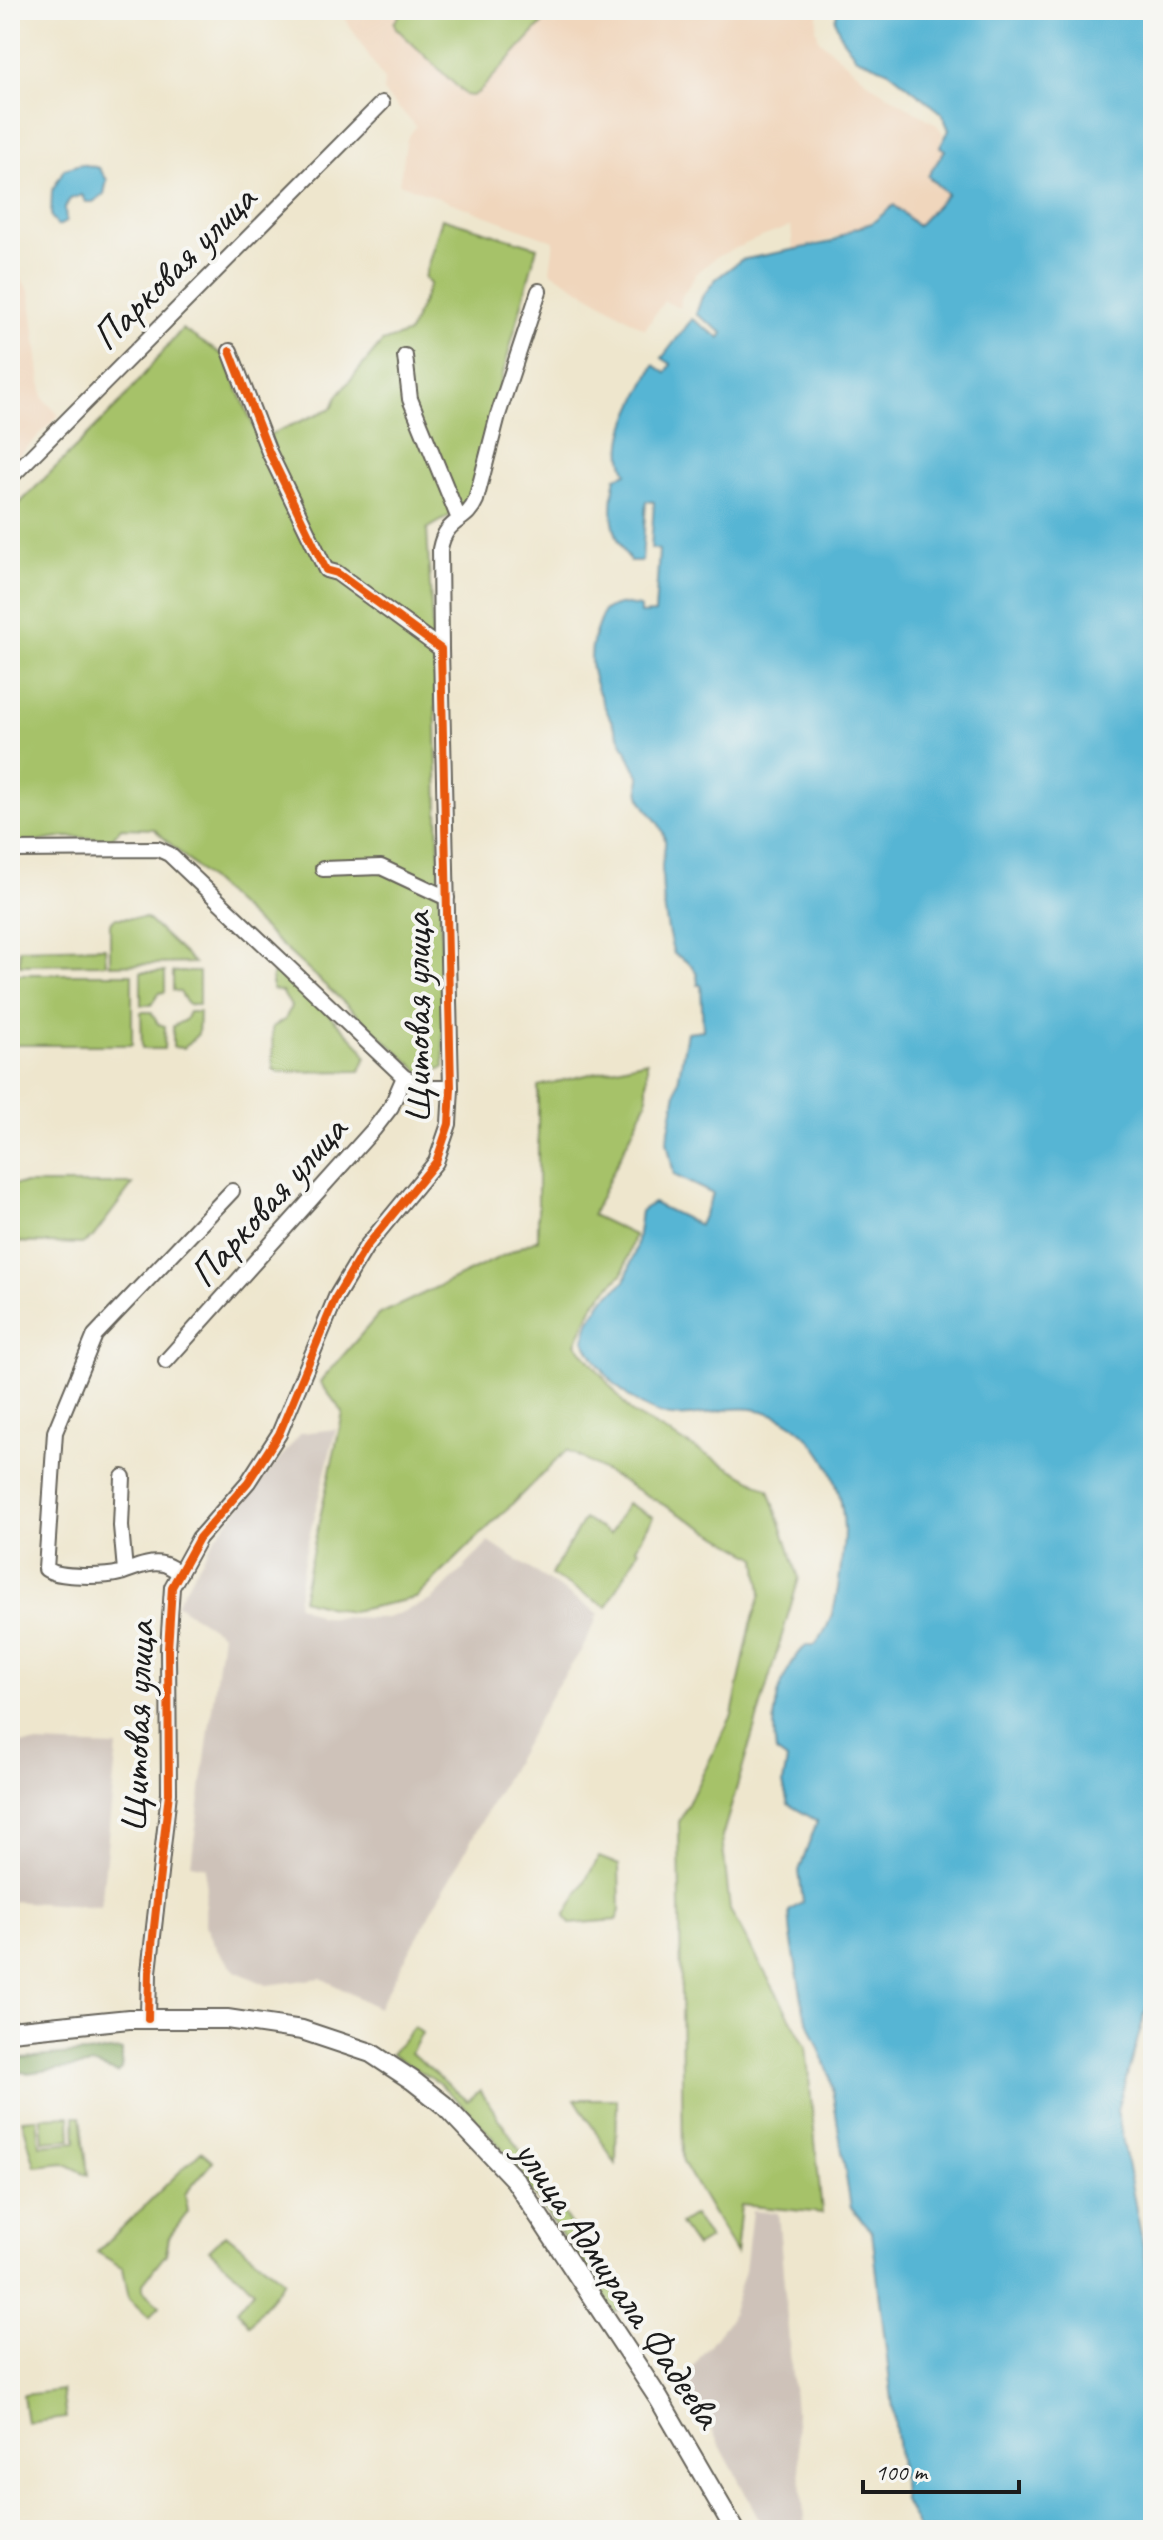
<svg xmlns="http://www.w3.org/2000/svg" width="1163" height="2540" font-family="Caveat,sans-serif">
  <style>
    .built { fill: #f0d6bc }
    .industrial { fill: #cec2b9 }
    .green { fill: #a6c269; stroke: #616f42; stroke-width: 2 }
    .forest { fill: #84a85d; stroke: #50623c; stroke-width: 2 }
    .water { fill: #56b5d4; stroke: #396878; stroke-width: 2 }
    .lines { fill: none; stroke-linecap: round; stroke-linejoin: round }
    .minor-casing { stroke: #66635a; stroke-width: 18 }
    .major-casing { stroke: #66635a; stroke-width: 22 }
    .minor { stroke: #fff; stroke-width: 14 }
    .major { stroke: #fff; stroke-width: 18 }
    .cycleway-casing { stroke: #f6f6f2; stroke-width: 13 }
    .cycleway { stroke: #e8590c; stroke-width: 8 }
    .labels { text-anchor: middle; stroke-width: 8; stroke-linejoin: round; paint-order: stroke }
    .street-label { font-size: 40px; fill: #1c1c1c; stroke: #f6f6f2 }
  </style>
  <rect width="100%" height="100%" fill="#f6f6f2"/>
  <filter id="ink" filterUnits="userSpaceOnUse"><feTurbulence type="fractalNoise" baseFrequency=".0125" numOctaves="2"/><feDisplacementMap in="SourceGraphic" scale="16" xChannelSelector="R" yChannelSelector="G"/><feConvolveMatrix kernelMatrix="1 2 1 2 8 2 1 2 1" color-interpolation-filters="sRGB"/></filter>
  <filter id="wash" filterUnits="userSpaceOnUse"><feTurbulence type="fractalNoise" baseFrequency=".006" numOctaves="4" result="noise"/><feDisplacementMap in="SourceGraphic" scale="32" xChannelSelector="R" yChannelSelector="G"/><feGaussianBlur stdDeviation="1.8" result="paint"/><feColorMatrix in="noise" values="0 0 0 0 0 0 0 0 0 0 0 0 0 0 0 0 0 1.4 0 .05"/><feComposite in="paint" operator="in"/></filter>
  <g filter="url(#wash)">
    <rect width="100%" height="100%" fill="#eee6cd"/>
    <!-- built -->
    <path class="built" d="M340 10H819L816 28 819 40 873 86 936 124 943 133 939 147 944 151 927 177 946 194 916 226 894 204 868 223 832 239 793 249 791 226 754 240 716 257 696 274 682 296 679 308 664 301 645 329 550 271 554 241 399 183 407 139 416 126 383 92 384 80Z
      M10 261 30 292 43 398 59 415 10 465Z"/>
    <!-- industrial -->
    <path class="industrial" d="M336 1429 305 1553 297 1604 320 1617 387 1618 432 1600 489 1542 599 1614 581 1651 555 1689 378 2008 321 1978 267 1985 237 1972 217 1950 205 1925 206 1867 191 1864 222 1634 176 1604 216 1536 301 1433Z
      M10 1743 117 1747 101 1907 10 1901Z
      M752 2211 778 2213 805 2527 798 2530H765L684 2378 729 2320 745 2271Z"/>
    <!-- green -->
    <path class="green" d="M403 10H544L548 17 479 92 472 96 466 95 396 28 394 23Z
      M442 218 537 247 468 505 427 529 435 683 444 1068 421 1073 154 829 121 828 112 839 66 837 10 846V513L120 403 182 329 224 356 259 439 332 408 337 396 382 342 409 333 430 284 424 278Z
      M115 918H146L194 963 110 965V923Z
      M105 947 106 964 20 965 19 949Z
      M278 970 287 972 361 1047 366 1057 360 1071 278 1072 273 1069 272 1027 285 1020 291 1006 282 992 272 989V975Z
      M141 972H165V992L159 993 151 1005H141Z
      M173 972H199V1005H188L180 992 173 990Z
      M10 974H132V1045H10Z
      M141 1012H151L158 1024 165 1026 164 1049H142Z
      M189 1012H199L198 1034 184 1048 173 1047V1026L185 1020Z
      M647 1061V1101L592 1215 634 1235 623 1273 594 1303 576 1343 632 1413 769 1490 799 1578 722 1837 730 1910 806 2046 822 2213 741 2205 736 2253 683 2162 679 1822 732 1715 751 1624 761 1594 757 1558 567 1450 416 1598 348 1612 302 1599 343 1413 320 1382 378 1315 538 1239V1086Z
      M10 1184H133L93 1237 82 1244 10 1242Z
      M627 1503 653 1517 636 1548 639 1550 607 1607 551 1575 584 1519 610 1534Z
      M599 1857 619 1865 620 1911 616 1920 570 1924 565 1916Z
      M414 2027 422 2033 411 2053 468 2101 480 2090 625 2306 614 2313 525 2181 523 2173 469 2111 439 2083 391 2054Z
      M575 2099H617L616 2164Z
      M70 2116 71 2139 43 2141 41 2117Z
      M75 2116H81L88 2175 64 2163 35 2166 22 2119 37 2118 40 2145 76 2142Z
      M201 2151 213 2161 185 2194 188 2212 169 2237 166 2254 143 2283V2291L160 2306 149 2317 129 2299 123 2268 97 2252Z
      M694 2215 709 2239 696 2247 680 2224Z
      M226 2234 284 2281 250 2325 237 2310 254 2290 209 2250Z
      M62 2390 66 2418 27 2423 23 2395Z"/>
    <!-- forest -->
    <path class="forest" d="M122 2050V2069L118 2073 95 2065 26 2073 10 2070V2059Z"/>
    <!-- water -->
    <path class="water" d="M838 10H1153V1974L1150 1997 1117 2110 1153 2298V2530H919L904 2501 872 2232 851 2208 830 2076 804 2011 791 1936 789 1911 803 1902 799 1871 817 1821 788 1804 783 1784 787 1760 776 1752C770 1711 778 1675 806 1645H815C838 1619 839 1580 843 1547 850 1487 816 1417 752 1409 722 1405 691 1423 661 1414 628 1404 599 1371 584 1340L589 1322 602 1301 625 1281 636 1248 641 1211 653 1203 699 1225 713 1194 674 1175 667 1141 687 1032 703 1030 701 985H698C698 967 689 962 674 954 665 924 662 897 662 866 662 858 666 848 665 840 661 814 634 810 640 778 626 746 590 690 591 658 591 640 598 626 604 610L621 604 640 607V614L655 613 659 550 651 548 654 502 646 501 642 561H630C610 532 609 510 616 477L627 473C609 440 640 396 654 365L666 373 671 364 662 358 692 319 720 338 723 333 696 314 702 297 716 279 741 260 832 242 853 229 872 223 894 205 917 226 947 194 928 176 945 150 940 147 949 130 942 113 889 71 856 57 841 37 835 20Z
      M81 164 99 168 107 180 104 194 93 202H86L82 195 70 199 65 208 66 222 58 226 51 217 52 191 64 169Z"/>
  </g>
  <g filter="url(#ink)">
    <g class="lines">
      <!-- minor casing -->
      <g class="minor-casing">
        <path id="minor" d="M405 356 410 399 459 519
          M10 478 382 103
          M441 649 440 549C446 517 466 524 476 500L498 415 539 291
          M10 850 158 849 169 854 404 1077 427 1088H451
          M323 869 381 867 447 898
          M166 1361 374 1129 391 1107 404 1077
          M123 1477 121 1526 125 1571
          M180 1573C175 1570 168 1565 163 1564 149 1561 133 1569 120 1573 105 1577 58 1578 46 1569L55 1432 95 1335 232 1191
          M148 2019 149 1972 169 1793 168 1649 172 1587 199 1538 248 1482 279 1434 336 1297 366 1247 436 1162 449 1124 451 1088 441 649 337 573 326 570 269 452 230 351"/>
      </g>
      <!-- major casing -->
      <g class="major-casing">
        <path id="major" d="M10 2031 129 2019H227L302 2030 371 2053 412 2080 444 2105 515 2180 659 2399 735 2530"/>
      </g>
      <!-- minor -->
      <use href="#minor" class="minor"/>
      <!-- major -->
      <use href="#major" class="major"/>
      <!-- cycleway casing -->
      <g class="cycleway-casing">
        <path id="cycleway" d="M148 2019 149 1972 169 1793 168 1649 172 1587 199 1538 248 1482 279 1434 336 1297 366 1247 436 1162 449 1124 451 1088 441 649 337 573 326 570 269 452 230 351"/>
      </g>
      <!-- cycleway -->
      <use href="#cycleway" class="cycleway"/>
    </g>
  </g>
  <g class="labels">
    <!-- street labels -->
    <g class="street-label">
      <text transform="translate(173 267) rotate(-45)" y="14">Парковая улица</text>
      <text transform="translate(416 1017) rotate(-90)" y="14">Щитовая улица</text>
      <text transform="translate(267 1201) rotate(-48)" y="14">Парковая улица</text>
      <text transform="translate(136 1726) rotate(-88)" y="14">Щитовая улица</text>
      <text transform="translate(619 2283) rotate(56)" y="14">улица Адмирала Фадеева</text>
    </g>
  </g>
  <!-- margin -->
  <rect width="1163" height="2540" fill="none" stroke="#f6f6f2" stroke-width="40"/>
  <!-- scale -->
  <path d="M863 2480v12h156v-12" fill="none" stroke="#1c1c1c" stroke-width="4"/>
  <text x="875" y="2480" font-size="24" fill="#1c1c1c" stroke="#f6f6f2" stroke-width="6" paint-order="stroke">100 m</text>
</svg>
